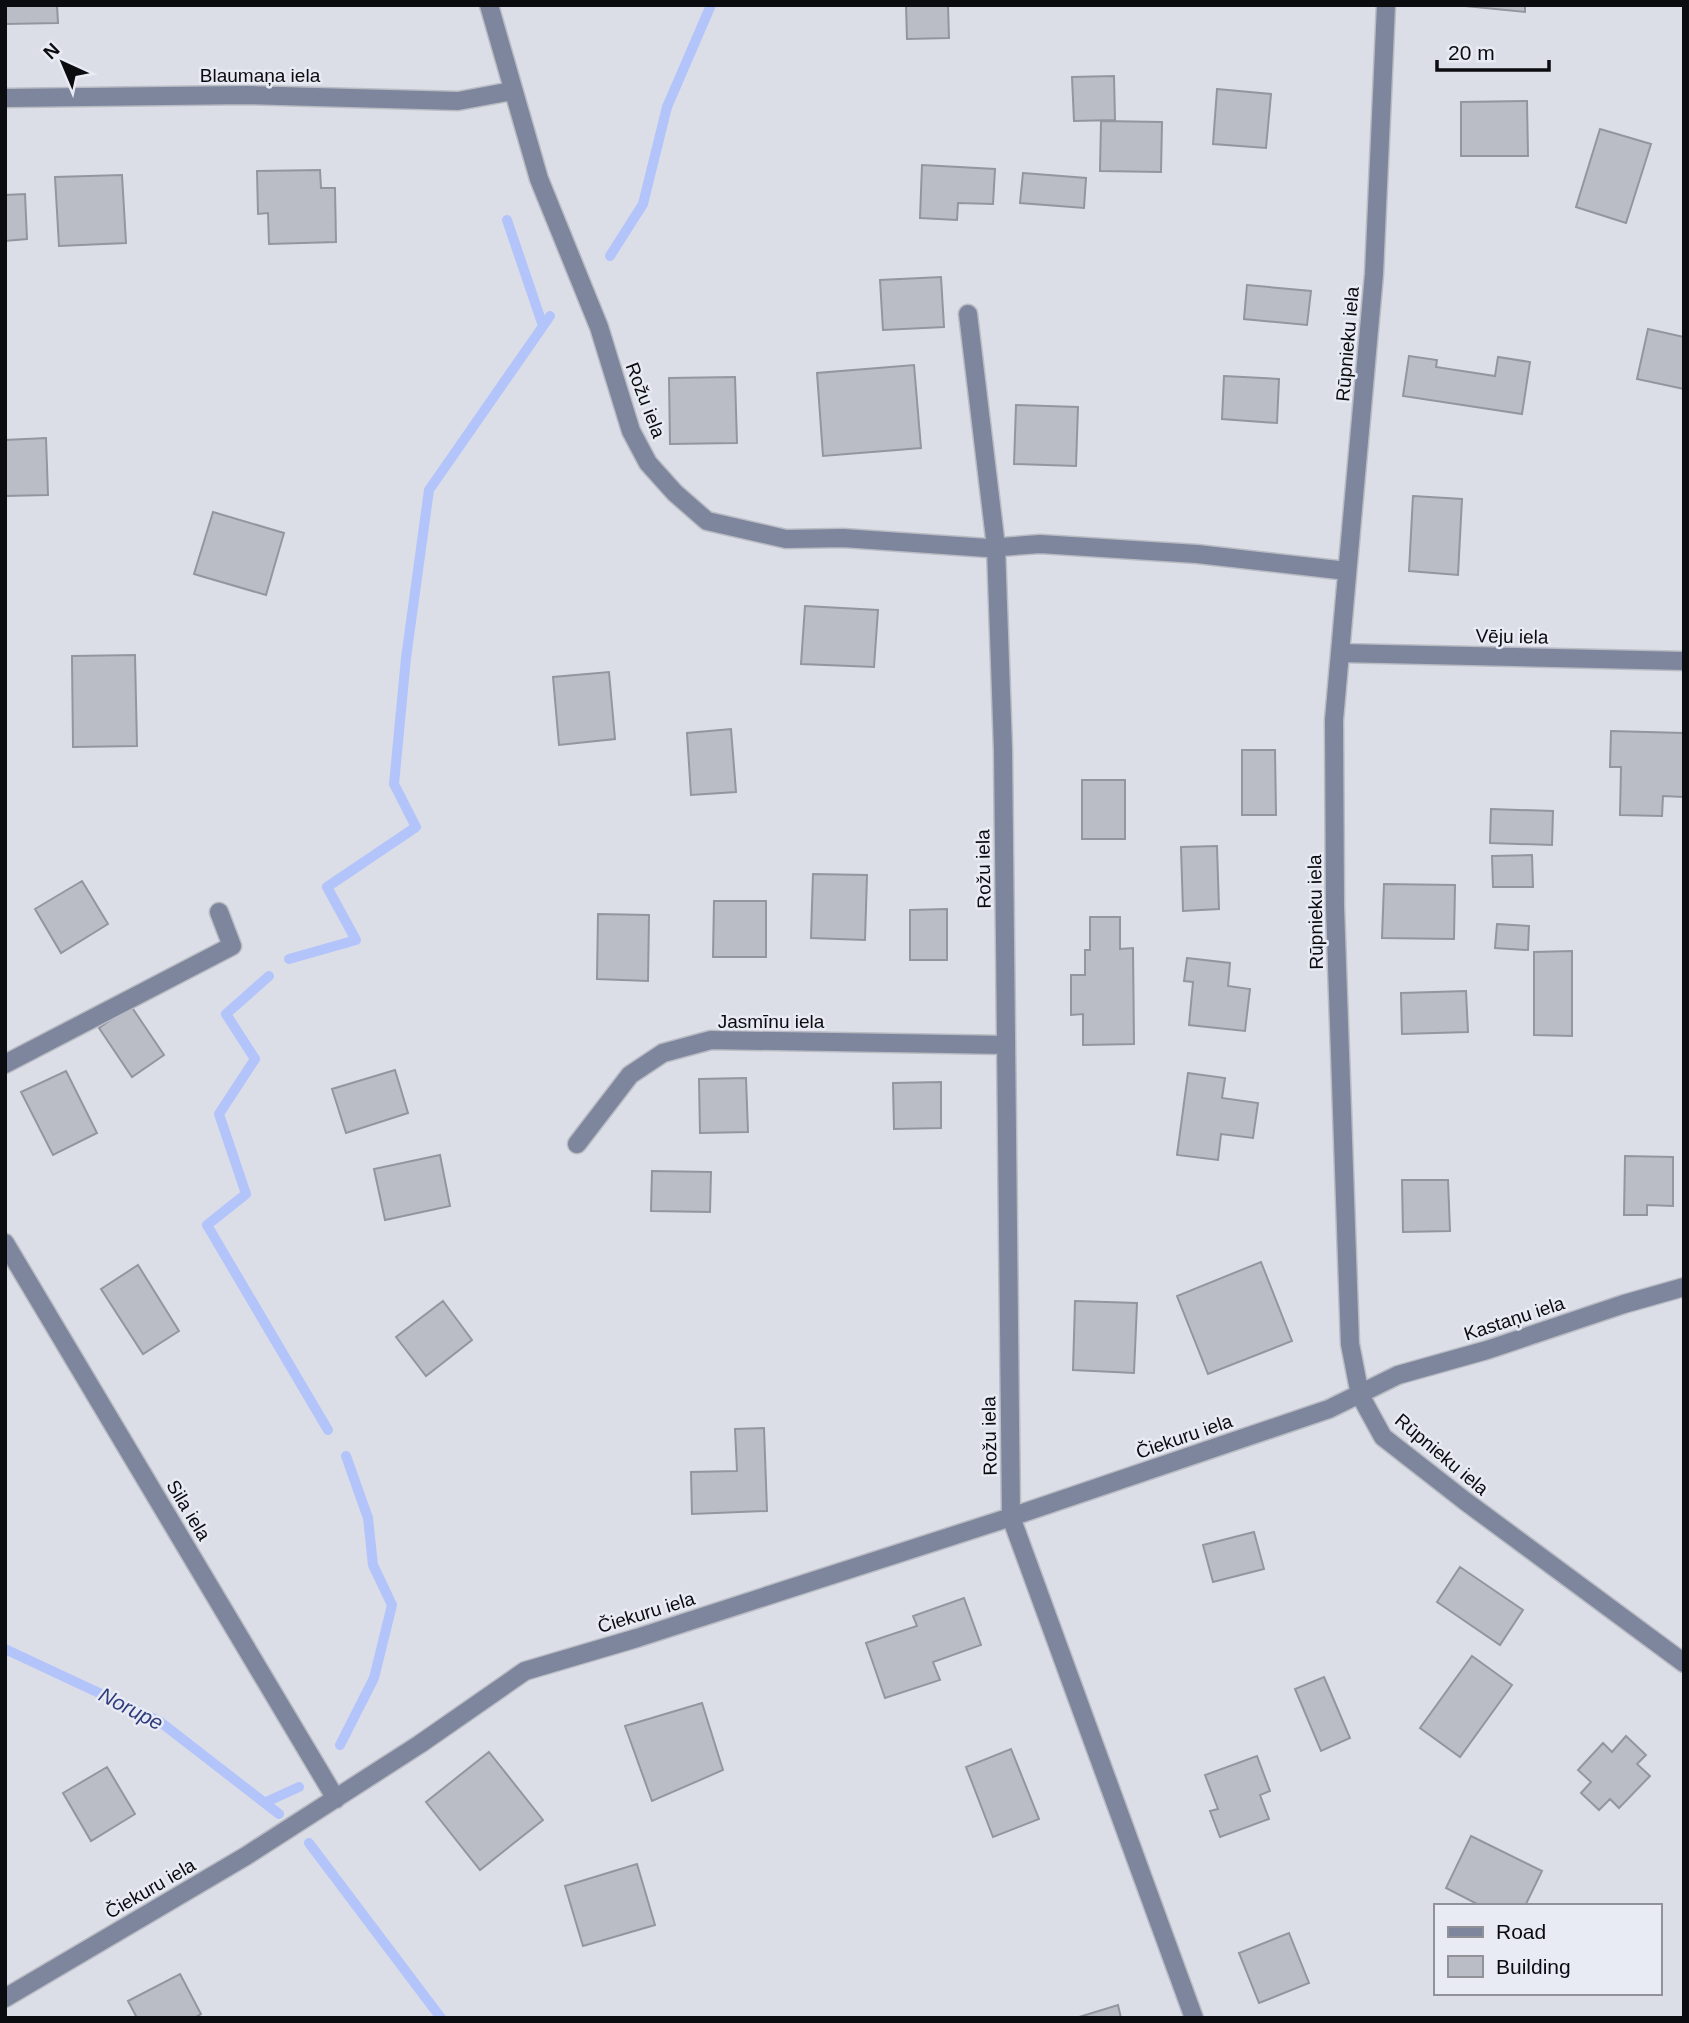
<svg xmlns="http://www.w3.org/2000/svg" width="1689" height="2023" font-family="Arial,sans-serif">
  <style>
    .lines { fill: none; stroke-linecap: round; stroke-linejoin: round }
    .stream { stroke: #b3c4fb; stroke-width: 10 }
    .building { fill: #babdc6; stroke: #93969e; stroke-width: 2 }
    .minor-casing { stroke: #babcc4; stroke-width: 21 }
    .minor { stroke: #7e869d; stroke-width: 18 }
    .labels { text-anchor: middle; stroke-width: 5; stroke-linejoin: round; paint-order: stroke }
    .street-label { font-size: 19px; fill: #0b0c0f; stroke: #e8ebf4 }
    .water-label { font-size: 21px; font-style: italic; fill: #2e3c7c; stroke: #e8ebf4 }
  </style>
  <rect width="100%" height="100%" fill="#dbdee7"/>
  <g class="lines">
    <!-- stream -->
    <path class="stream" d="M507 220 543 326
      M610 256 643 204 667 107 711 5
      M289 959 356 940 327 887 416 827 394 784 406 658 429 490 550 316
      M269 976 226 1014 255 1059 219 1114 246 1194 207 1225 328 1430
      M5 1649 159 1721 279 1814
      M340 1745 374 1678 392 1605 373 1565 368 1518 346 1456
      M266 1802 299 1787
      M309 1843 441 2018"/>
  </g>
  <!-- building -->
  <path class="building" d="M5 5H57L58 23 5 24Z
    M906 5H948L949 38 907 39Z
    M1455 5H1525V12Z
    M1114 76 1115 120 1074 121 1072 77Z
    M1217 89 1271 94 1266 148 1213 144Z
    M1527 101 1528 156H1461V102Z
    M1101 121 1162 122 1161 172 1100 171Z
    M1600 129 1651 144 1626 223 1576 207Z
    M922 165 995 169 993 204 958 203 957 220 920 218Z
    M320 170 321 188H335L336 242 269 244 268 213 258 214 257 171Z
    M1023 173 1086 178 1084 208 1020 203Z
    M122 175 126 243 59 246 55 177Z
    M25 194 27 239 5 241V195Z
    M941 277 944 327 883 330 880 280Z
    M1247 285 1311 291 1307 325 1244 319Z
    M1648 329 1684 337V389L1637 379Z
    M1409 356 1437 360 1436 367 1495 376 1498 357 1530 362 1522 414 1403 396Z
    M914 365 921 448 823 456 817 373Z
    M1224 376 1279 379 1277 423 1222 419Z
    M735 377 737 443 670 444 669 378Z
    M1016 405 1078 407 1076 466 1014 464Z
    M46 438 48 495 5 496V440Z
    M1413 496 1462 499 1458 575 1409 571Z
    M213 512 284 533 266 595 194 574Z
    M805 606 878 610 874 667 801 664Z
    M135 655 137 746 73 747 72 656Z
    M609 672 615 739 559 745 553 677Z
    M731 729 736 792 691 795 687 733Z
    M1611 731 1684 733V797L1663 796 1662 816 1620 815 1621 767H1610Z
    M1242 750H1275L1276 815H1242Z
    M1082 780H1125V839H1082Z
    M1491 809 1553 811 1552 845 1490 843Z
    M1217 846 1219 909 1183 911 1181 847Z
    M1532 855 1533 887H1493L1492 856Z
    M813 874 867 875 865 940 811 938Z
    M82 881 108 924 61 953 35 909Z
    M1384 884 1455 885 1454 939 1382 938Z
    M714 901H766V957H713Z
    M947 909V960H910V910Z
    M598 914 649 915 648 981 597 979Z
    M1090 917H1120V949L1133 948 1134 1044 1083 1045V1014L1071 1015V975H1085V950H1090Z
    M1497 924 1529 926 1528 950 1495 948Z
    M1572 951V1036L1534 1035V952Z
    M1187 958 1230 963 1228 986 1250 989 1245 1031 1189 1025 1193 982 1184 981Z
    M1466 991 1468 1032 1402 1034 1401 993Z
    M131 1006 164 1055 132 1077 99 1028Z
    M395 1070 408 1113 346 1133 332 1089Z
    M66 1071 97 1133 53 1155 21 1092Z
    M1188 1073 1225 1078 1222 1098 1258 1103 1253 1138 1221 1134 1218 1160 1177 1155Z
    M746 1078 748 1132 700 1133 699 1079Z
    M941 1082V1128L894 1129 893 1083Z
    M440 1155 450 1206 385 1220 374 1169Z
    M1625 1156 1673 1157V1206L1647 1205V1215H1624Z
    M652 1171 711 1172 710 1212 651 1211Z
    M1402 1180H1448L1450 1231 1403 1232Z
    M1261 1262 1292 1341 1208 1374 1177 1296Z
    M138 1265 179 1331 143 1354 101 1289Z
    M443 1301 472 1340 426 1376 396 1337Z
    M1075 1301 1137 1303 1134 1373 1073 1370Z
    M764 1428 767 1511 692 1514 691 1472 737 1471 735 1429Z
    M1254 1532 1264 1569 1213 1582 1203 1545Z
    M1460 1567 1523 1610 1500 1645 1437 1602Z
    M964 1598 981 1645 933 1662 940 1680 885 1698 866 1643 917 1626 913 1616Z
    M1472 1656 1512 1685 1460 1757 1420 1728Z
    M1324 1677 1350 1738 1321 1751 1295 1689Z
    M702 1703 723 1770 652 1801 625 1726Z
    M1626 1736 1646 1755 1637 1764 1650 1776 1619 1808 1610 1799 1599 1810 1581 1793 1591 1782 1578 1770 1603 1743 1612 1752Z
    M1011 1749 1039 1819 993 1837 966 1767Z
    M489 1752 543 1820 480 1870 426 1802Z
    M1257 1756 1270 1791 1260 1795 1269 1819 1220 1837 1210 1811 1218 1809 1205 1775Z
    M107 1767 135 1814 91 1841 63 1793Z
    M1471 1836 1542 1871 1525 1906H1481L1446 1888Z
    M637 1864 655 1925 583 1946 565 1886Z
    M1289 1933 1309 1983 1259 2003 1239 1953Z
    M180 1974 201 2014 194 2018H137L128 2001Z
    M1118 2005 1121 2018H1079V2017Z"/>
  <g class="lines">
    <!-- minor casing -->
    <g class="minor-casing">
      <path id="minor" d="M489 5 539 179 599 327 631 431 648 463 675 493 707 521 786 539 843 538 987 548 1040 544 1197 554 1347 571
        M1386 5 1374 274 1334 720 1335 907 1350 1344 1360 1395 1383 1437 1465 1501 1684 1663
        M5 98 247 95 458 101 512 91
        M968 314 996 547 1003 750 1011 1517 1194 2018
        M1340 653 1684 661
        M5 1064 232 946 219 912
        M577 1144 630 1075 663 1053 711 1040 1006 1045
        M5 1243 336 1799
        M5 1998 246 1856 420 1744 525 1671 637 1638 1011 1517 1329 1409 1398 1375 1487 1350 1624 1304 1684 1287"/>
    </g>
    <!-- minor -->
    <use href="#minor" class="minor"/>
  </g>
  <g class="labels">
    <!-- street labels -->
    <g class="street-label">
      <text x="260" y="82">Blaumaņa iela</text>
      <text transform="translate(1347 344) rotate(-85)" y="7">Rūpnieku iela</text>
      <text transform="translate(646 400) rotate(69)" y="7">Rožu iela</text>
      <text transform="translate(1512 636) rotate(1)" y="7">Vēju iela</text>
      <text transform="translate(983 869) rotate(-91)" y="7">Rožu iela</text>
      <text transform="translate(1315 912) rotate(-91)" y="7">Rūpnieku iela</text>
      <text x="771" y="1028">Jasmīnu iela</text>
      <text transform="translate(1514 1318) rotate(-18)" y="7">Kastaņu iela</text>
      <text transform="translate(989 1436) rotate(-91)" y="7">Rožu iela</text>
      <text transform="translate(1184 1436) rotate(-19)" y="7">Čiekuru iela</text>
      <text transform="translate(1442 1454) rotate(40)" y="7">Rūpnieku iela</text>
      <text transform="translate(189 1510) rotate(59)" y="7">Sila iela</text>
      <text transform="translate(646 1612) rotate(-17)" y="7">Čiekuru iela</text>
      <text transform="translate(150 1888) rotate(-30)" y="7">Čiekuru iela</text>
    </g>
    <!-- water labels -->
    <g class="water-label">
      <text transform="translate(131 1709) rotate(27)" y="7">Norupe</text>
    </g>
  </g>
  <!-- border -->
  <rect width="1689" height="2023" fill="none" stroke="#0b0c0f" stroke-width="14"/>
  <!-- legend -->
  <rect x="1434" y="1904" width="228" height="91" fill="#e8ebf4" stroke="#909298" stroke-width="2"/>
  <rect x="1448" y="1927" width="35" height="10" fill="#7e869d" stroke="#909298" stroke-width="2"/>
  <text x="1496" y="1939" font-size="21" fill="#0b0c0f">Road</text>
  <rect x="1448" y="1956" width="35" height="21" fill="#babdc6" stroke="#909298" stroke-width="2"/>
  <text x="1496" y="1974" font-size="21" fill="#0b0c0f">Building</text>
  <!-- north arrow -->
  <g transform="translate(63 63) rotate(316)" stroke="#e8ebf4" stroke-width="5" paint-order="stroke">
  <path d="M0-5L12 26L0 18L-12 26Z" fill="#0b0c0f"/>
  <text y="-10" font-size="19" font-weight="bold" text-anchor="middle" fill="#0b0c0f">N</text>
  </g>
  <!-- scale -->
  <path d="M1437 60v10h112v-10" fill="none" stroke="#0b0c0f" stroke-width="3.5"/>
  <text x="1448" y="60" font-size="21" fill="#0b0c0f" stroke="#e8ebf4" stroke-width="5" paint-order="stroke">20 m</text>
</svg>
